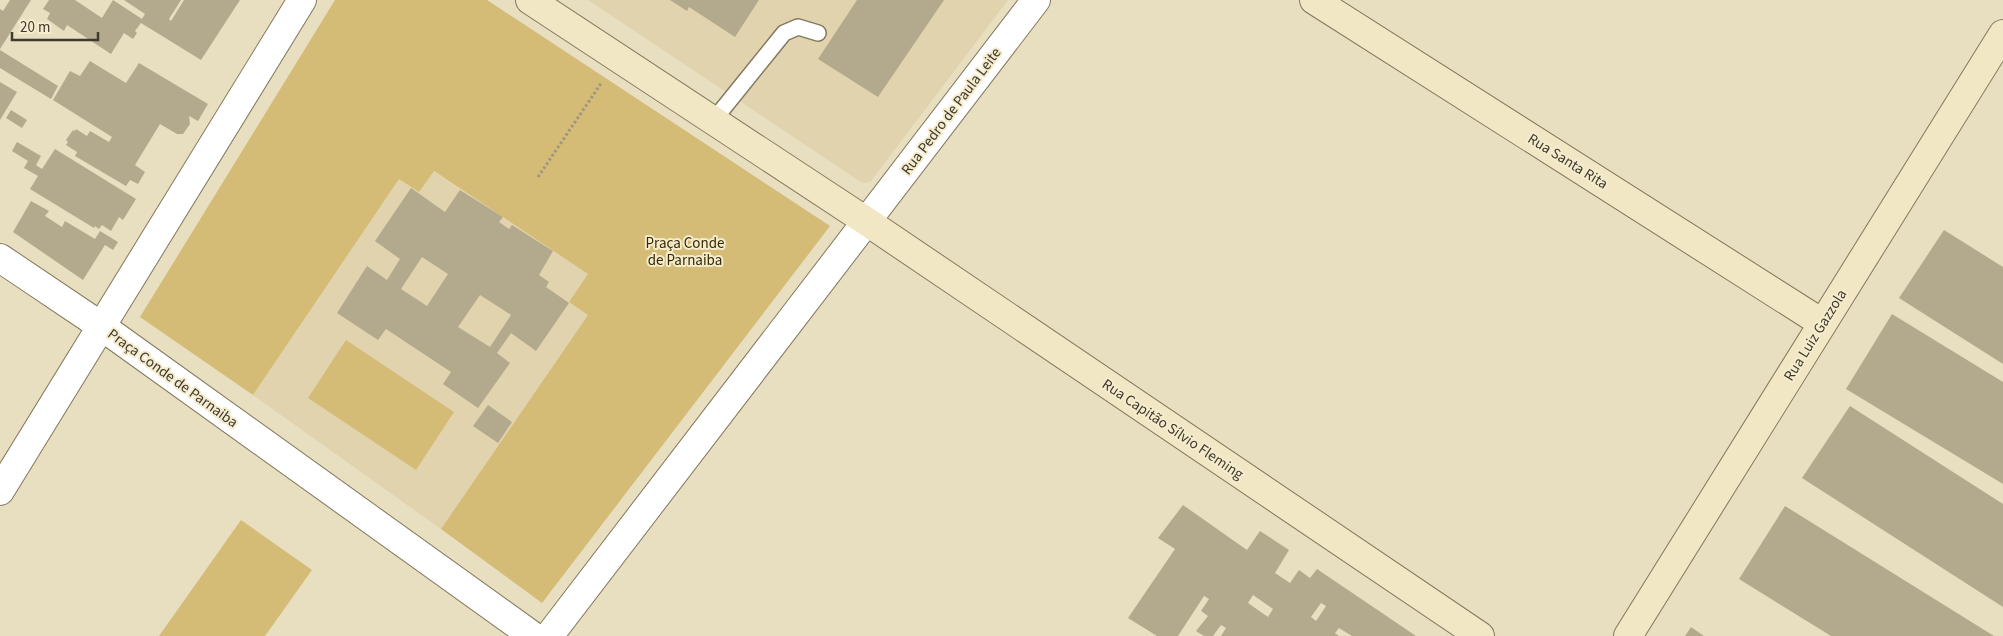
<svg xmlns="http://www.w3.org/2000/svg" width="2003" height="636" font-family="'Source Sans 3',sans-serif">
  <style>
    .built { fill: #e0d3ae }
    .green { fill: #d4bc76 }
    .building { fill: #b3aa8d; fill-rule: evenodd }
    .lines { fill: none; stroke-linecap: round; stroke-linejoin: round }
    .lane-casing { stroke: #82785d; stroke-width: 18 }
    .street-casing { stroke: #82785d; stroke-width: 30 }
    .secondary-casing { stroke: #82785d; stroke-width: 30 }
    .path { stroke: #9d9680; stroke-width: 3; stroke-dasharray: 2.5 2.5; stroke-linecap: butt }
    .lane { stroke: #fff; stroke-width: 15 }
    .street { stroke: #fff; stroke-width: 28 }
    .secondary { stroke: #f2e7c4; stroke-width: 28 }
    .labels { text-anchor: middle; stroke-width: 4; stroke-linejoin: round; paint-order: stroke }
    .street-label { font-size: 15px; fill: #3e3a2e; stroke: #f5ebcd }
    .park-label { font-size: 15px; fill: #372a00; stroke: #f5ebcd }
  </style>
  <rect width="100%" height="100%" fill="#e8dec0"/>
  <!-- built -->
  <path class="built" d="M588 0H1008L871 181 865 183 861 182Z
    M433 171 588 274V315L441 529 253 395 399 179Z"/>
  <!-- green -->
  <path class="green" d="M335 0H487L830 226 542 603 441 529 588 315 569 302 588 274 434 171 419 192 399 179 253 395 140 317Z
    M346 340 454 412 416 470 308 398Z
    M241 520 312 570 265 636H159Z"/>
  <!-- building -->
  <path class="building" d="M10 0H31L0 49V9L3 11Z
    M49 0H75L102 18 113 0 142 19 145 14 124 0H181L169 19 171 21 184 0H240L201 60 141 23 135 31 137 33 133 39 124 33 111 54 67 25 64 31 47 19 50 13 43 9Z
    M670 0H759L735 37 689 7 687 11Z
    M857 0H944L878 97 818 59Z
    M0 50 58 86 51 99 0 68Z
    M90 61 126 83 139 63 208 104 198 121 189 116 190 124 183 134H177L160 124 135 165 145 172 138 184 130 180 126 186 75 156 77 152 66 145 68 142 66 140 73 130 75 131 76 129 87 136 90 131 109 142 112 137 53 100 70 71 80 76Z
    M0 82 17 92 0 120Z
    M11 110 27 120 22 128 6 118Z
    M17 142 41 156 36 165 42 169 55 149 136 199 123 220 119 217 111 231 102 225 99 229 95 226 94 228 30 189 38 176 24 168 28 161 12 151Z
    M411 188 445 212 460 190 503 217 499 222 509 229 512 225 553 251 539 275 549 282 546 287 569 303 536 351 511 333 497 353 510 363 478 408 443 384 451 372 386 329 378 340 337 313 367 266 387 280 400 259 375 241ZM422 257 448 274 427 306 401 289ZM480 295 511 315 490 347 458 327Z
    M31 201 49 211 45 216 62 227 65 221 95 239 100 231 118 242 113 250 105 245 83 280 13 232Z
    M1944 230 2003 267V364L1899 298Z
    M1892 314 2003 382V484L1846 389Z
    M488 405 512 422 498 443 473 426Z
    M1850 406 2003 504V607L1802 478Z
    M1183 505 1247 550 1260 531 1289 550 1275 573 1290 583 1299 570 1310 578 1317 569 1416 636H1352L1339 628 1335 633 1339 636H1221L1226 628 1221 625 1213 636H1204L1196 631 1208 616 1201 611 1209 599 1204 596 1178 636H1157L1128 618 1175 549 1158 538ZM1253 595 1273 609 1268 617 1248 603ZM1321 603 1326 606 1316 621 1311 617Z
    M1785 506 1994 636H1831L1739 579Z
    M1691 627 1704 636H1685Z"/>
  <g class="lines">
    <!-- lane casing -->
    <g class="lane-casing">
      <path id="lane" d="M713 121 784 33 798 27 818 33"/>
    </g>
    <!-- street casing -->
    <g class="street-casing">
      <path id="street" d="M0 258 101 326 533 636
        M0 491 302 0
        M549 636 1036 0"/>
    </g>
    <!-- secondary casing -->
    <g class="secondary-casing">
      <path id="secondary" d="M530 0 866 221 1480 636
        M1314 0 1822 323
        M1628 636 2003 34"/>
    </g>
    <!-- path -->
    <path class="path" d="M538 177 602 82"/>
    <!-- lane -->
    <use href="#lane" class="lane"/>
    <!-- street -->
    <use href="#street" class="street"/>
    <!-- secondary -->
    <use href="#secondary" class="secondary"/>
  </g>
  <g class="labels">
    <!-- street labels -->
    <g class="street-label">
      <text transform="translate(951 111) rotate(-53)" y="5">Rua Pedro de Paula Leite</text>
      <text transform="translate(1568 161) rotate(32)" y="5">Rua Santa Rita</text>
      <text transform="translate(1815 335) rotate(-58)" y="5">Rua Luiz Gazzola</text>
      <text transform="translate(173 378) rotate(36)" y="5">Praça Conde de Parnaiba</text>
      <text transform="translate(1173 429) rotate(34)" y="5">Rua Capitão Sílvio Fleming</text>
    </g>
    <!-- park labels -->
    <g class="park-label">
      <text x="685" y="248">Praça Conde<tspan x="685" dy="17">de Parnaiba</tspan></text>
    </g>
  </g>
  <!-- scale -->
  <path d="M12 32v8h86v-8" fill="none" stroke="#3e3a2e" stroke-width="2.5"/>
  <text x="20" y="32" font-size="15" fill="#3e3a2e" stroke="#f5ebcd" stroke-width="4" paint-order="stroke">20 m</text>
</svg>
